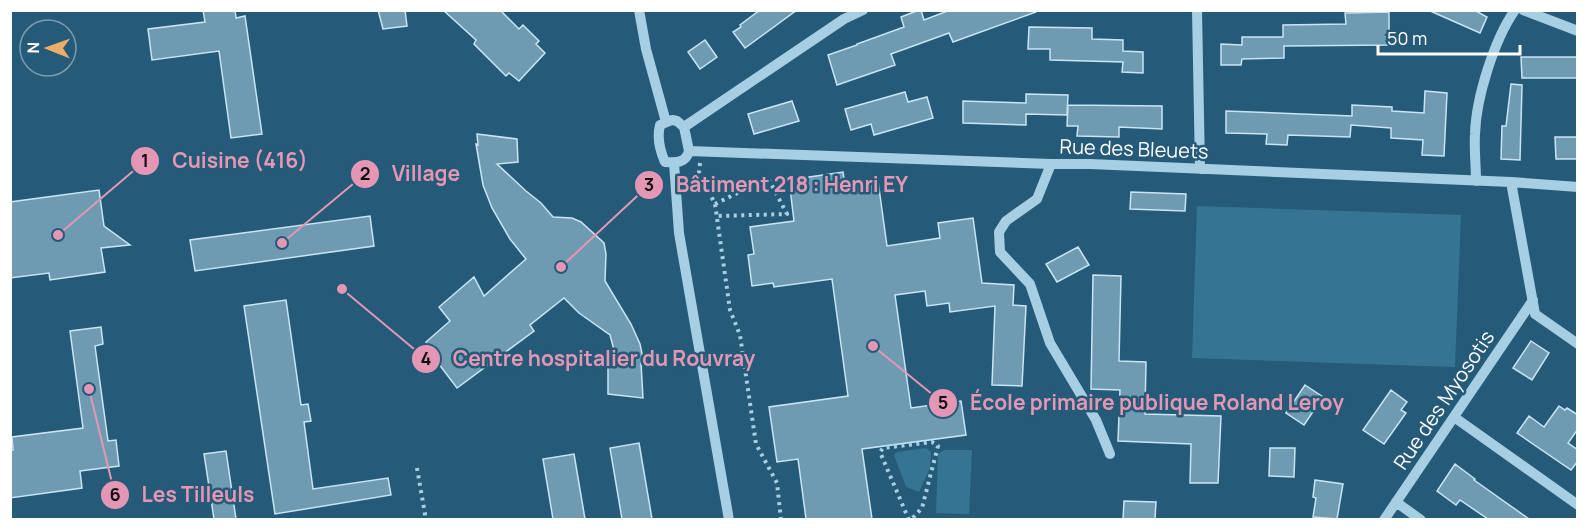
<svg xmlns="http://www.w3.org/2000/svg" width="1588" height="530" font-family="Manrope,sans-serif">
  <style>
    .green { fill: #367493 }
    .building { fill: #6e9bb2; stroke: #c9e5f3; stroke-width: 1.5 }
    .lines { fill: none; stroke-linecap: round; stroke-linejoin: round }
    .path { stroke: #a7cfe3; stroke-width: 4; stroke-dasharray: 3 4.5; stroke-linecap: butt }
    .minor { stroke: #a7cfe3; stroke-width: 10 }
    .labels { text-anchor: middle; stroke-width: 5; stroke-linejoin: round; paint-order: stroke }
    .street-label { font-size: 20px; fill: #fff; stroke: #255b78 }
    .leader { fill: none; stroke: #e497b5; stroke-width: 2 }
    .callout-dot { fill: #e497b5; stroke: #255b78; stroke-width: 2 }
    .mark-label { font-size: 18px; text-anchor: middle; font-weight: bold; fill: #111 }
    .callout-label { font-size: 21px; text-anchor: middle; font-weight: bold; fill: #e497b5; stroke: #255b78; stroke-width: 5; stroke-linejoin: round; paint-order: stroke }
  </style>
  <rect width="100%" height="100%" fill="#255b78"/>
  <!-- green -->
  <path class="green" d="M1197 206 1461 215 1455 367 1192 358Z
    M926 448 931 452 930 468 919 492 906 487 894 455 897 452Z
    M944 450H972L969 514 936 513 938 454Z"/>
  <!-- building -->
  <path class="building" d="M203 10H235L236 18 245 16 262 134 231 138 219 51 152 60 148 29 205 22Z
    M378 10H405L407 26 383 29Z
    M443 10H500L519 29 523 25 539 41 536 44 545 53 519 81 509 73 506 76 474 44 476 40Z
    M760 10H797L745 48 733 32 741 27 740 25Z
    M919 10H921L924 20 950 10H1036V12L953 42 949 33 891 54 895 65 837 85 828 55 857 45V44L904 27 901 17Z
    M1428 10H1474L1487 17 1480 33Z
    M1389 12V45L1284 46V58L1242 59 1241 65H1221V44L1242 45V37H1283V25L1346 24 1345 13Z
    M1029 27 1092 28V39L1123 40V51L1143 52V73L1122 72 1123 62 1050 60V49H1028Z
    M705 40 717 57 700 69 688 52Z
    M1521 57H1578V78H1522Z
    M1511 84 1522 85 1520 160 1501 159 1502 126H1506Z
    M1425 91 1447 93 1444 156 1422 155 1423 140 1391 138V128L1351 125 1350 137 1288 135 1287 145 1266 144 1267 134 1226 133V111L1352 116V105L1392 107V111L1424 113Z
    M905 92 908 102 927 97 933 118 874 135 871 124 851 130 845 109Z
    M1026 94 1068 95 1067 115 1026 114V125L963 123V101L1026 103Z
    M792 101 799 121 754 134 748 114Z
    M1068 105 1162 106V129L1119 127V137L1077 136 1078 126H1067Z
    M477 134 517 139 518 162 497 164 526 191 541 203 553 217 572 218 581 222 604 243 606 254 605 281 631 324 640 344 644 363H641L643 398 608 394V361H617L610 335 579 313 564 298 530 325 534 331 457 388 426 347V342L450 321 439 307 474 277 484 296 526 259 510 239 492 208 483 185 476 144 478 145Z
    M1555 137H1578V159H1556Z
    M843 172 845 186 878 181 887 246 940 238 938 223 973 218 982 283 1014 285 1013 305 1026 306 1022 386 992 385 995 306 950 312 949 303 927 306 925 291 895 295 911 408 961 401 966 435 862 449 872 519H806L798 459 777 462 769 407 848 396 832 279 774 287 773 283 752 286 748 255 754 254 750 227 794 221 789 180Z
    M99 190 104 226 130 245 101 248 105 272 50 280 49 273 10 278V202Z
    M1131 192 1186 194 1185 211 1130 209Z
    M370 216 374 246 195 271 190 240Z
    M1078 247 1089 265 1057 282 1046 264Z
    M1093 275 1121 276 1119 361 1146 362 1145 414 1221 416 1218 483H1190L1191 444 1118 441 1120 390 1091 389Z
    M286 300 301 405 308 404 311 421 304 422 313 489 388 478 391 495 275 514 244 306Z
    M101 327 103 344 95 346 108 441 116 440 119 466 80 471 82 488 10 498V450H13L12 437 83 428 70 331Z
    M1531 341 1549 353 1532 380 1513 368Z
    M1305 385 1323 397 1304 425 1286 413Z
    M1391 390 1407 402 1401 410 1406 413 1384 444 1363 430Z
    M1559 406 1565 410 1567 408 1578 415V429L1568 443 1578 450V461L1571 470 1517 433 1529 416 1544 427Z
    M639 443 652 519H622L610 448Z
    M1270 448H1295L1294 477 1269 476Z
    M226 451 236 519H214L204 454Z
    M574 454 585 519H553L543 459Z
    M1455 464 1475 479 1474 480 1529 519H1488L1460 500 1456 505 1437 491Z
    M1315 480 1343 484 1337 519 1313 517 1316 498 1313 497Z
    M1124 501 1156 502 1155 519H1123Z"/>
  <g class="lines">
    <!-- path -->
    <path class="path" d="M700 163 699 172 715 204 730 310 740 335 756 444 777 483 781 520
      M715 204 768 178 787 214 717 216
      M417 468 426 520
      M909 520 880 452 883 448 932 442 938 446 922 508 911 520"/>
    <!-- minor -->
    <path class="minor" d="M639 10 646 49 666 122
      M1197 10 1200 169
      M1523 10 1578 31
      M672 120 677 121 684 127 689 151C686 163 676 163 665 162 660 151 657 137 660 125Z
      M684 127 844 19 863 10
      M689 151 1051 164H1090L1511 182 1578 187
      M674 163 679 233 729 520
      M1051 164 1037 199 1006 221 999 232 1000 252 1030 284 1050 343 1096 420 1110 454
      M1476 181C1476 165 1474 150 1475 134 1476 98 1494 40 1515 10
      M1511 182 1535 314 1578 344
      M1454 417 1578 505
      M1396 502 1421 520
      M1384 520 1533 300"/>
  </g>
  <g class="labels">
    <!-- street labels -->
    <g class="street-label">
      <text transform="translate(1134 149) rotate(2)" y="7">Rue des Bleuets</text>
      <text transform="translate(1444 400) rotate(-56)" y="7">Rue des Myosotis</text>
    </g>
  </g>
  <!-- callouts -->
  <path class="leader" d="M58 235L145 161M282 243L365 174M561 267L649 185M342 289L426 359M873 346L943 403M89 389L115 495"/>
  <g class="callout-dot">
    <circle cx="58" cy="235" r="6"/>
    <circle cx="282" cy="243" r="6"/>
    <circle cx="561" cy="267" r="6"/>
    <circle cx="342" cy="289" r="6"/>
    <circle cx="873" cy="346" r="6"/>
    <circle cx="89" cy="389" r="6"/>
    <circle cx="145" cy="161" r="15"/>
    <circle cx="365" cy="174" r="15"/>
    <circle cx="649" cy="185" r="15"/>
    <circle cx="426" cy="359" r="15"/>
    <circle cx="943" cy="403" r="15"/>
    <circle cx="115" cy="495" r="15"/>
  </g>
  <g class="mark-label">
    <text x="145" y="167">1</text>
    <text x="365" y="180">2</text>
    <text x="649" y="191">3</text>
    <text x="426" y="365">4</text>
    <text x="943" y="409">5</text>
    <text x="115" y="501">6</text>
  </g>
  <g class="callout-label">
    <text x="240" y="168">Cuisine (416)</text>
    <text x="426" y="181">Village</text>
    <text x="792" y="192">Bâtiment 218 : Henri EY</text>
    <text x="604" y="366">Centre hospitalier du Rouvray</text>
    <text x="1157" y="410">École primaire publique Roland Leroy</text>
    <text x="198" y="502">Les Tilleuls</text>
  </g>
  <!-- border -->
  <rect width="1588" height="530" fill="none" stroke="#ffffff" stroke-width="24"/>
  <!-- north arrow -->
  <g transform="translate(48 48) rotate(271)"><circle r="28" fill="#255b78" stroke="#7c9dae" stroke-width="1.5"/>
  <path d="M0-4.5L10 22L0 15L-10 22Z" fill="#ecac6c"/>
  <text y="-9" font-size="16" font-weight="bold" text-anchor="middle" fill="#ffffff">N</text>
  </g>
  <!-- scale -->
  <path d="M1378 45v9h142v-9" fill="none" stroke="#ffffff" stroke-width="3"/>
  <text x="1387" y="45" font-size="18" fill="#ffffff" stroke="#255b78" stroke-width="4.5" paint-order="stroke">50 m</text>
</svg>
